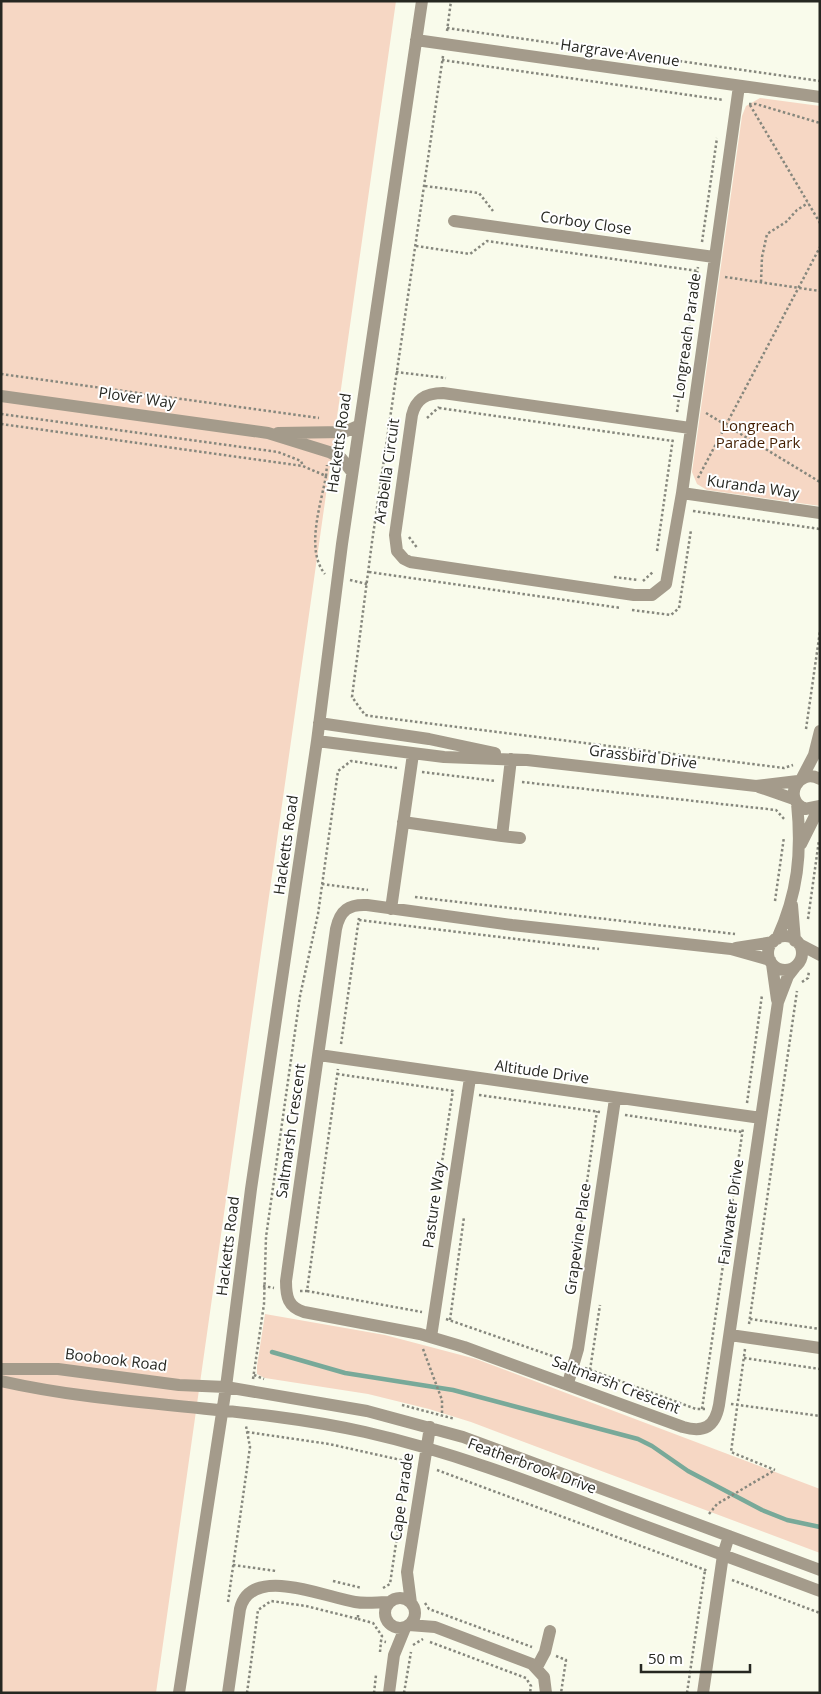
<svg xmlns="http://www.w3.org/2000/svg" width="821" height="1694" font-family="'Open Sans',sans-serif">
  <style>
    .green { fill: #f6d7c4 }
    .lines { fill: none; stroke-linecap: round; stroke-linejoin: round }
    .stream { stroke: #78a999; stroke-width: 4.5 }
    .path { stroke: #86877d; stroke-width: 2.5; stroke-dasharray: 2.5 2.5; stroke-linecap: butt }
    .minor { stroke: #a49b8b; stroke-width: 12 }
    .labels { text-anchor: middle; stroke-width: 4; stroke-linejoin: round; paint-order: stroke }
    .street-label { font-size: 15px; fill: #262721; stroke: #fff }
    .park-label { font-size: 15px; fill: #441f02; stroke: #fff }
  </style>
  <rect width="100%" height="100%" fill="#f9fbeb"/>
  <!-- green -->
  <path class="green" d="M1 1H396L156 1693H1Z
    M760 98 820 106V506L707 490 697 484 692 472 742 116 746 106Z
    M265 1314 385 1335 476 1359 820 1489V1553L471 1422 429 1409 368 1394 265 1378 257 1374V1366Z"/>
  <g class="lines">
    <!-- stream -->
    <path class="stream" d="M272 1352 345 1373 453 1390 638 1439 652 1446 688 1471 762 1510 787 1520 820 1527"/>
    <!-- path -->
    <path class="path" d="M447 28 820 81
      M447 31 451 1
      M443 56 372 542 352 697 365 715 370 716 784 768 793 765
      M442 60 724 100
      M749 104H756L820 123
      M750 105 820 223
      M425 186 479 193 493 211
      M702 242 717 138
      M416 246 470 254 487 241 698 271
      M725 277 820 291
      M761 282 762 257 767 234 786 222 797 210 808 203
      M396 372 446 378
      M1 374 319 418
      M439 408 673 441
      M677 412 698 267
      M706 413 820 482
      M1 414 278 452 301 461 303 466
      M427 418 439 407
      M1 424 303 466 326 476C321 504 305 550 325 574
      M326 476 327 465
      M698 478 820 247
      M693 511 820 529
      M409 537 418 549
      M657 551 673 438
      M369 572 621 608
      M614 577 638 580
      M350 580 367 584
      M643 581 654 571
      M632 610 671 615 679 608 691 530
      M806 729 820 631
      M422 772 496 781
      M522 782 776 810 785 820
      M322 884 368 890
      M415 897 735 934
      M775 901 784 837
      M808 919 819 840
      M359 920 599 949
      M802 982 808 978 809 971
      M341 1044 359 918
      M337 1074 454 1091
      M479 1095 600 1112
      M747 1103 762 995
      M625 1115 742 1132
      M440 1175 453 1090
      M573 1281 597 1111
      M263 1286 274 1288
      M300 1291H307L338 1069
      M307 1291 422 1312
      M446 1319 561 1359
      M750 1319 820 1329
      M450 1320 464 1217
      M749 1324 797 991
      M423 1349 442 1400V1415
      M745 1349 731 1452 775 1470
      M744 1358 820 1369
      M585 1368 696 1409H705
      M590 1370 600 1305
      M254 1375 264 1379
      M253 1379 264 1304 266 1237 300 996 318 914 338 771 351 761 397 768
      M731 1404 820 1416
      M402 1405 455 1419
      M702 1409 743 1128
      M247 1432 329 1444 410 1462
      M437 1470 708 1571
      M709 1514 717 1504 775 1470
      M233 1565 276 1571
      M732 1580 820 1613
      M333 1581 362 1588
      M383 1588 390 1584 408 1462
      M228 1602 250 1447 246 1426
      M425 1603 429 1609 532 1647
      M358 1619 373 1623 382 1636 381 1641 386 1642
      M430 1642 526 1678 531 1686 530 1693
      M413 1645 423 1639
      M380 1652 381 1641
      M556 1656 566 1660 561 1693
      M247 1693 258 1610 271 1601 306 1606 358 1619V1615
      M374 1693 376 1675
      M404 1693 411 1652
      M687 1693 705 1570"/>
    <!-- minor -->
    <path class="minor" d="M416 40 820 97
      M454 221 714 257
      M1 396 268 433 329 452 341 458 352 472
      M690 428 443 393C427 393 416 398 412 415L395 535 397 551 404 559 410 562 634 595H652L666 584 682 493 739 86
      M278 433 344 432 358 426
      M682 493 820 513
      M319 723 429 739 495 753
      M317 741 444 757 527 760 756 786 798 781
      M802 778 814 755 820 731
      M820 779C798 767 782 799 805 809L820 806
      M759 787 794 799
      M403 822 502 836 511 759
      M502 836 520 838
      M801 844 820 806
      M792 905 795 941
      M391 909 413 754
      M768 953a17 17 0 1 1 34 0a17 17 0 1 1-34 0Z
      M777 939C798 893 802 853 797 803
      M799 944 820 955
      M736 948 773 942
      M770 960 731 949 512 925 367 905C349 904 340 910 336 929L286 1281C286 1297 288 1307 304 1312L420 1334 464 1347 683 1427C704 1433 715 1427 719 1405L778 1002 788 976 795 967
      M772 964 777 1000
      M319 1055 761 1118
      M730 1335 820 1348
      M431 1337 470 1078
      M1 1369H58L179 1385 226 1387 367 1411 463 1437 820 1570
      M1 1381C121 1408 245 1405 365 1432 449 1451 528 1481 608 1512 678 1539 749 1564 820 1591
      M568 1383 578 1349 615 1099
      M385 1613a15 15 0 1 1 30 0a15 15 0 1 1-30 0Z
      M411 1603 407 1572 430 1427
      M409 1625 435 1627 532 1664 544 1677 546 1693
      M537 1667 545 1652 550 1631
      M179 1693 226 1387 251 1189 317 741 342 544 422 1
      M228 1693 240 1609C251 1564 324 1597 355 1602 366 1604 378 1602 390 1602
      M389 1693 394 1655 405 1628
      M703 1693 723 1555 729 1536"/>
  </g>
  <g class="labels">
    <!-- street labels -->
    <g class="street-label">
      <text transform="translate(620 53) rotate(8)" y="5">Hargrave Avenue</text>
      <text transform="translate(586 223) rotate(8)" y="5">Corboy Close</text>
      <text transform="translate(687 336) rotate(-82)" y="5">Longreach Parade</text>
      <text transform="translate(137 398) rotate(8)" y="5">Plover Way</text>
      <text transform="translate(339 443) rotate(-82)" y="5">Hacketts Road</text>
      <text transform="translate(387 471) rotate(-82)" y="5">Arabella Circuit</text>
      <text transform="translate(753 487) rotate(8)" y="5">Kuranda Way</text>
      <text transform="translate(643 757) rotate(7)" y="5">Grassbird Drive</text>
      <text transform="translate(286 845) rotate(-82)" y="5">Hacketts Road</text>
      <text transform="translate(542 1072) rotate(8)" y="5">Altitude Drive</text>
      <text transform="translate(291 1131) rotate(-82)" y="5">Saltmarsh Crescent</text>
      <text transform="translate(434 1205) rotate(-82)" y="5">Pasture Way</text>
      <text transform="translate(731 1212) rotate(-82)" y="5">Fairwater Drive</text>
      <text transform="translate(578 1239) rotate(-82)" y="5">Grapevine Place</text>
      <text transform="translate(228 1246) rotate(-83)" y="5">Hacketts Road</text>
      <text transform="translate(116 1360) rotate(7)" y="5">Boobook Road</text>
      <text transform="translate(616 1385) rotate(21)" y="5">Saltmarsh Crescent</text>
      <text transform="translate(532 1466) rotate(20)" y="5">Featherbrook Drive</text>
      <text transform="translate(402 1497) rotate(-82)" y="5">Cape Parade</text>
    </g>
    <!-- park labels -->
    <g class="park-label">
      <text x="758" y="431">Longreach<tspan x="758" dy="17">Parade Park</tspan></text>
    </g>
  </g>
  <!-- border -->
  <rect width="821" height="1694" fill="none" stroke="#262721" stroke-width="5"/>
  <!-- scale -->
  <path d="M641 1664v8h109v-8" fill="none" stroke="#262721" stroke-width="2.5"/>
  <text x="648" y="1664" font-size="15" fill="#262721" stroke="#ffffff" stroke-width="4" paint-order="stroke">50 m</text>
</svg>
